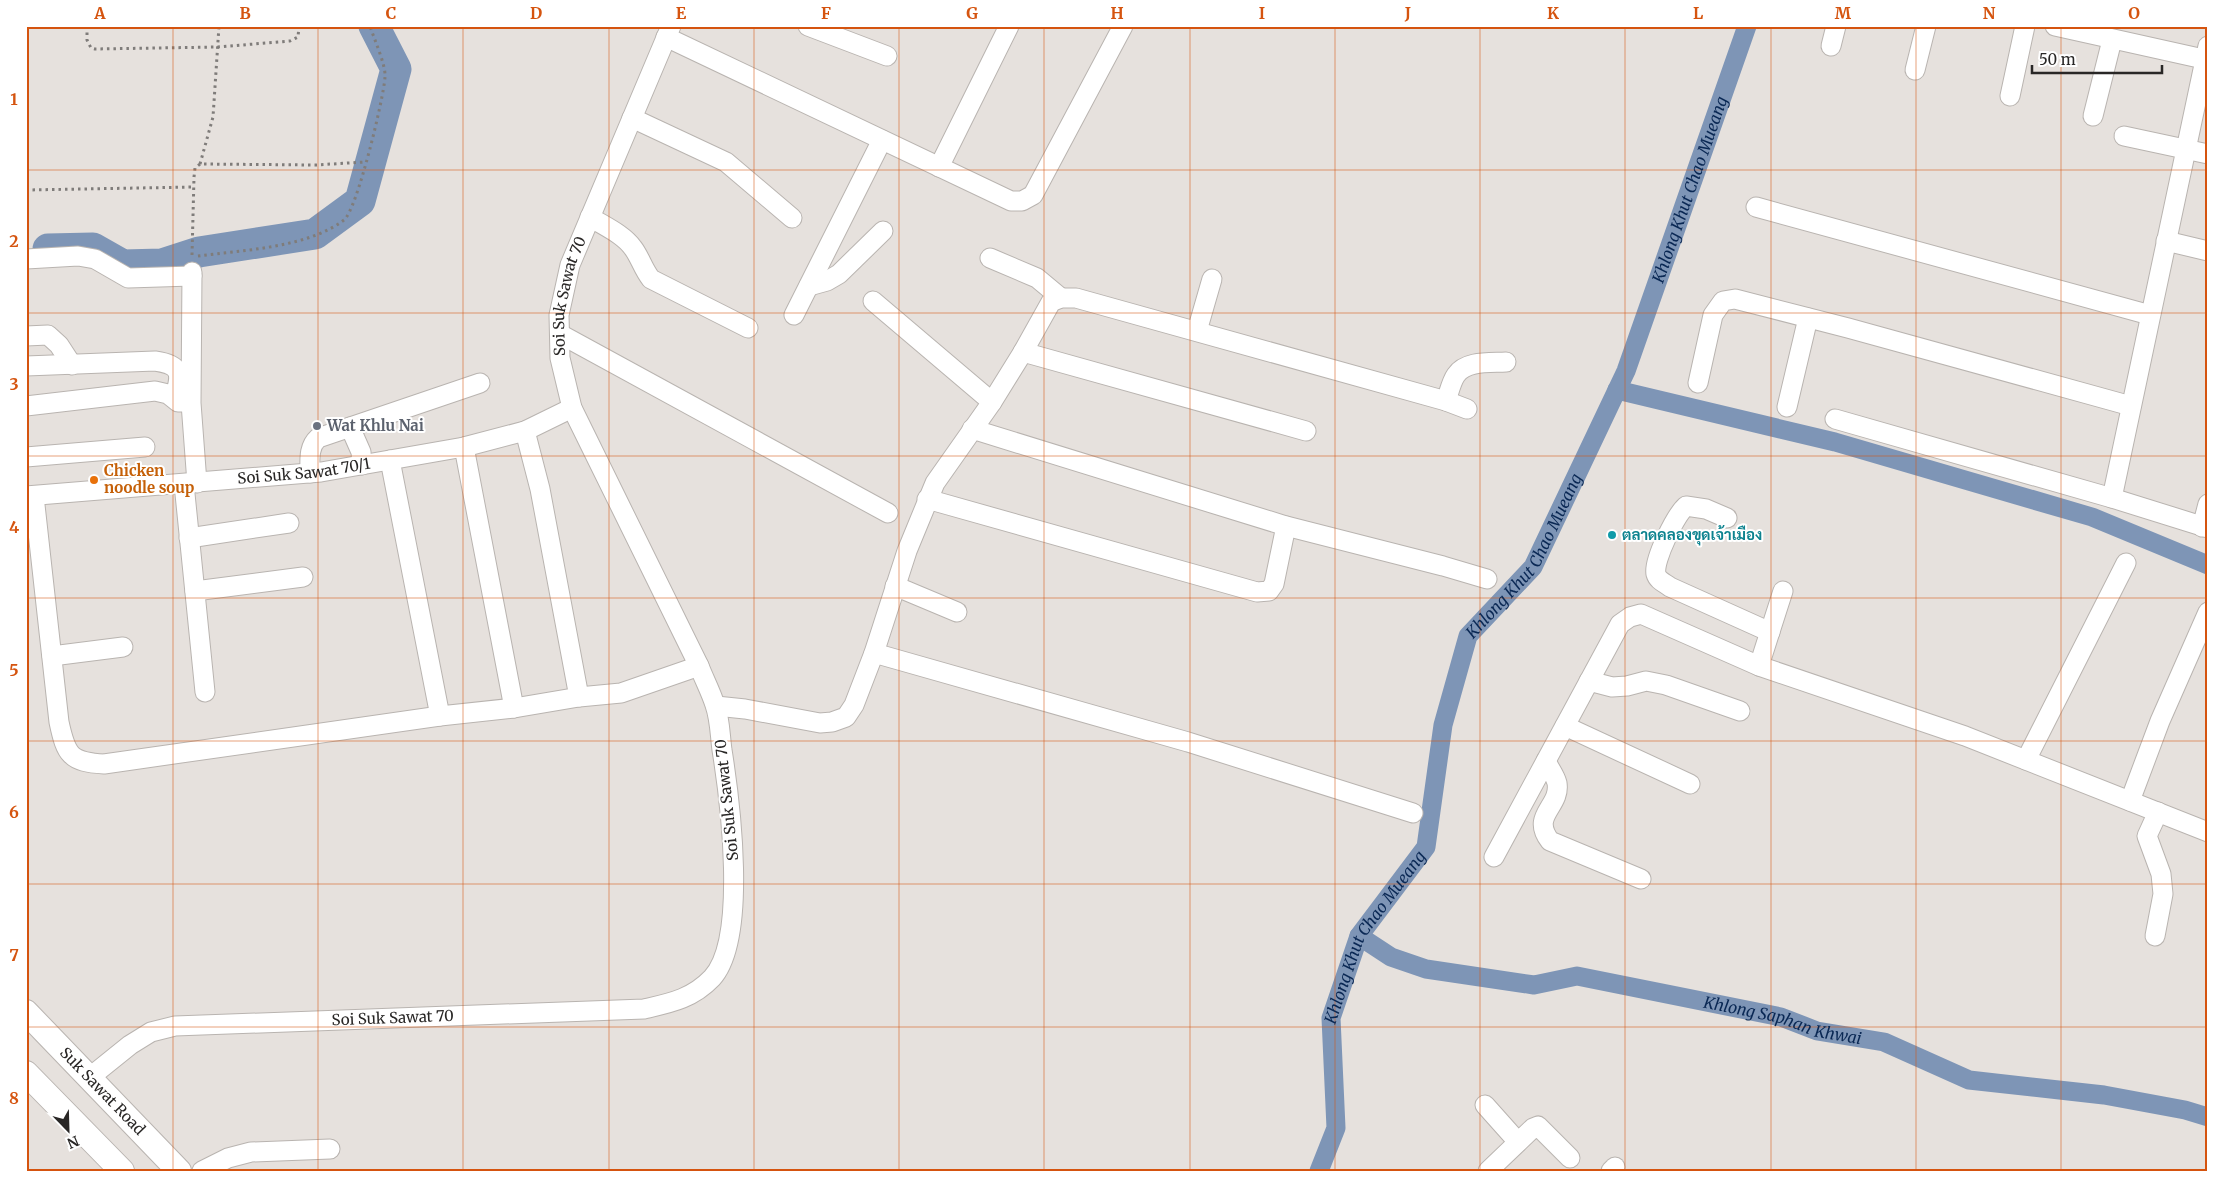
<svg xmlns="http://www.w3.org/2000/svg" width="2234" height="1197" font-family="Merriweather,Sarabun,serif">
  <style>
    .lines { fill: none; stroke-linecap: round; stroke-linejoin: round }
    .canal { stroke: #7e95b6; stroke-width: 19 }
    .river { stroke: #7e95b6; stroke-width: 31 }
    .minor-casing { stroke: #b9b4b0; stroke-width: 21 }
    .major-casing { stroke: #b9b4b0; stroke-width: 26 }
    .path { stroke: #7f7c7a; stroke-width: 3; stroke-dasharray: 2.5 4; stroke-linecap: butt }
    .minor { stroke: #fff; stroke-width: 19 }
    .major { stroke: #fff; stroke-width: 24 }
    .grid { fill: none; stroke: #d5540f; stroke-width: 1; stroke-opacity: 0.55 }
    .worship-dot { fill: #6b7280; stroke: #fff; stroke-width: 2 }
    .food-dot { fill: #e8710a; stroke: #fff; stroke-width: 2 }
    .culture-dot { fill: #0f9aa8; stroke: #fff; stroke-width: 2 }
    .labels { text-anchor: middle; stroke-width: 4; stroke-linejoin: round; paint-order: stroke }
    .street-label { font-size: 15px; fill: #292726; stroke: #fff }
    .worship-label { font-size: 15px; font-weight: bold; fill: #5b616d; stroke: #fff; text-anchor: start }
    .food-label { font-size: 15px; font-weight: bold; fill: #c56008; stroke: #fff; text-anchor: start }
    .culture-label { font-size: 15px; font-weight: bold; fill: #0d838f; stroke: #fff; text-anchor: start }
    .water-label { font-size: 16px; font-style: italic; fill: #0a2854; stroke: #fff }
    .neatline { fill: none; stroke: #d5540f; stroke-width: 2 }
    .grid-label { font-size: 16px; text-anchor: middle; font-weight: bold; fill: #d5540f }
  </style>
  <rect width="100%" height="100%" fill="#e6e1dd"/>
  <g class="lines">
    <!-- canal -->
    <g class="canal">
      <path d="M1617 390 1835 442 2092 517 2208 565"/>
      <path id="s1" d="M1359 936 1391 957 1426 969 1534 985 1577 976 1781 1017 1817 1031 1884 1042 1969 1080 2104 1095 2185 1110 2208 1117"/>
      <path id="s2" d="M1319 1171 1336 1128 1331 1018 1359 936 1426 847 1443 725 1468 636 1533 567 1626 371 1747 26"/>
    </g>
    <!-- river -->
    <path class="river" d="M48 249 93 248 123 265 162 264 199 252 315 234 360 201 396 69 374 26"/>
    <!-- minor casing -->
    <g class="minor-casing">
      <g id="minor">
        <path d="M808 26 887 56"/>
        <path d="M2055 26 2208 60"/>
        <path d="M666 37 1011 201H1022L1033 195 1123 26"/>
        <path d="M1831 46 1836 26"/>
        <path d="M1915 70 1926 26"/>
        <path d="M2010 96 2025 26"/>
        <path d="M2093 116 2112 40"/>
        <path d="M632 118 726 162 792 218"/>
        <path d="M2124 136 2208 154"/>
        <path d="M939 167 1009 26"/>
        <path d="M1756 207 2150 315"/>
        <path d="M590 217C604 226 623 234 633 248 640 257 643 269 651 279L748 328"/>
        <path d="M2166 241 2208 251"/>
        <path d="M990 258 1037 278 1061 298"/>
        <path d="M26 259 78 256 95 259 128 278 192 276"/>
        <path d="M192 272 191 403 197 483"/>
        <path d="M809 286 827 281 839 274 883 231"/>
        <path d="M873 301 992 402"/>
        <path d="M794 315 882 140"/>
        <path d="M1197 331 1212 279"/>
        <path d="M560 334 888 513"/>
        <path d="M26 336 48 335 59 345 72 365"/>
        <path d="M1023 352 1051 302 1061 298H1076L1446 401 1467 409"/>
        <path d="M26 366 155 361C182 365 182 374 174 398"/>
        <path d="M1698 383 1713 315 1723 301 1735 299 1848 328 2131 406"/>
        <path d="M1446 401C1449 393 1451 382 1456 375 1466 360 1491 363 1506 362"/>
        <path d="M26 406 155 391 168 394 178 402H184"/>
        <path d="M1787 407 1808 318"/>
        <path d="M1835 419 2112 498 2208 528"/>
        <path d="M350 427 361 452 362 465"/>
        <path d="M972 429 1286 526 1443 566 1487 579"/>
        <path d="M525 431 540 489 579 697"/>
        <path d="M464 447 514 708"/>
        <path d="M26 457 145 447"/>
        <path d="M390 460 440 716"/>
        <path d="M310 473C310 461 308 447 318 438L480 383"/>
        <path d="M184 484 205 692"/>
        <path id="s3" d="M26 496 321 472 464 447 525 431 572 408"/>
        <path d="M34 496 59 722C66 755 70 762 104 764L440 716 514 708 579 697 621 693 699 666"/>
        <path d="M2112 498 2208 46"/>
        <path d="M927 499 1257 592 1269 591 1274 584 1286 526"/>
        <path d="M1727 518 1706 509 1686 506C1676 515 1653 560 1656 574 1658 581 1665 583 1670 587L1770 632"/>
        <path d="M2202 527 2208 504"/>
        <path d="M189 538 289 523"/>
        <path d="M895 586 957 612"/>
        <path d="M195 591 303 577"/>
        <path d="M874 653 1188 742 1413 813"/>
        <path d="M52 656 123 647"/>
        <path d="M1759 666 1783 591"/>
        <path d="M1589 681 1612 687 1627 686 1646 681 1666 685 1740 711"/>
        <path d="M716 706 745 709 820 723 832 722 846 717 854 705 874 653 907 551 935 483 992 402 1023 352 1306 431"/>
        <path d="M1565 726 1690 784"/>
        <path d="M2026 760 2126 563"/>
        <path d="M1546 761C1549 768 1555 775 1557 783 1561 807 1530 815 1550 841L1641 879"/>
        <path d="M2130 801 2160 721 2208 612"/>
        <path d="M1494 857 1620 624 1630 617 1641 614 1759 666 1965 736 2208 832"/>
        <path d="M2155 936 2163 894 2161 874 2147 836 2158 812"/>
        <path id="s4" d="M89 1078 130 1045 151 1032 175 1026 644 1009C670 1003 692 999 712 978 748 939 730 800 722 750 720 735 720 719 715 705 711 692 704 679 699 666L572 408 560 358 559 315 570 265 671 26"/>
        <path d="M1485 1105 1518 1142"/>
        <path d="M202 1171 228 1158 251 1152 330 1149"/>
        <path d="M1488 1171 1533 1128 1538 1126 1570 1158"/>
        <path d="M1611 1171 1615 1167"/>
      </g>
    </g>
    <!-- major casing -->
    <g class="major-casing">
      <g id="major">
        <path id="s5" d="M26 1012 179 1171"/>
        <path d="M26 1073 122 1171"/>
      </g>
    </g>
    <!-- path -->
    <path class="path" d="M87 26V40L91 48 95 49 218 47 290 41 298 37 299 26
      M200 164 213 117 219 26
      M26 190 194 187
      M192 255 194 177 195 168 200 164 315 165 366 162
      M198 256C243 250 307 248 344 220 357 210 384 97 385 77 386 65 374 39 370 26"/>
    <!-- minor -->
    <use href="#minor" class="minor"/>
    <!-- major -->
    <use href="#major" class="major"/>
  </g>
  <!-- grid -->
  <path class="grid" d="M173 26V1171M318 26V1171M463 26V1171M609 26V1171M754 26V1171M899 26V1171M1044 26V1171M1190 26V1171M1335 26V1171M1480 26V1171M1625 26V1171M1771 26V1171M1916 26V1171M2061 26V1171M26 170H2208M26 313H2208M26 456H2208M26 598H2208M26 741H2208M26 884H2208M26 1027H2208"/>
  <!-- markers -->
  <circle class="worship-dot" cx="317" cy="426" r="5"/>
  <circle class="food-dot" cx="94" cy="480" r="5"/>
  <circle class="culture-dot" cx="1612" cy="535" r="5"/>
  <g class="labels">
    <!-- street labels -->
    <g class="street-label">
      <text dy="5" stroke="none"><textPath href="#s4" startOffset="1370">Soi Suk Sawat 70</textPath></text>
      <text dy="5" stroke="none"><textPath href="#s3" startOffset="279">Soi Suk Sawat 70/1</textPath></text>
      <text transform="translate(727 800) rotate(-96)" y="5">Soi Suk Sawat 70</text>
      <text dy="5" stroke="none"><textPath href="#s4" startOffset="320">Soi Suk Sawat 70</textPath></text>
      <text dy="5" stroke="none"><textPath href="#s5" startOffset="110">Suk Sawat Road</textPath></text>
    </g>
    <!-- worship labels -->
    <g class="worship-label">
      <text x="327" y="431">Wat Khlu Nai</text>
    </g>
    <!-- food labels -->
    <g class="food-label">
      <text x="104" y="476">Chicken<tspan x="104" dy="17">noodle soup</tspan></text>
    </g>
    <!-- culture labels -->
    <g class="culture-label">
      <text x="1622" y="540">ตลาดคลองขุดเจ้าเมือง</text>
    </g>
    <!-- water labels -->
    <g class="water-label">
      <text dy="6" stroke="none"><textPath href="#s2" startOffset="1074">Khlong Khut Chao Mueang</textPath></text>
      <text dy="6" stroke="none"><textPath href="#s2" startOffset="669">Khlong Khut Chao Mueang</textPath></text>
      <text dy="6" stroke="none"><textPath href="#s2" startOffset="249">Khlong Khut Chao Mueang</textPath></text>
      <text dy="6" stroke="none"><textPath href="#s1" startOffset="439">Khlong Saphan Khwai</textPath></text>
    </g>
  </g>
  <!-- border -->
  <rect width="2234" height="1197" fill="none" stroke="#ffffff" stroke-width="55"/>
  <!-- north arrow -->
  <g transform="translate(68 1130) rotate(157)" stroke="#ffffff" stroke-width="4" paint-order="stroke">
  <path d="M0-4L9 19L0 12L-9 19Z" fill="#292726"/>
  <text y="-8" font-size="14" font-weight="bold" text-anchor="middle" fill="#292726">N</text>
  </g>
  <!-- scale -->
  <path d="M2032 65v8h130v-8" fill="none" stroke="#292726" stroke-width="2.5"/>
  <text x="2039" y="65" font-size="15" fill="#292726" stroke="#ffffff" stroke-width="4" paint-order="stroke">50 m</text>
  <rect x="28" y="28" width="2178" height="1142" class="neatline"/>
  <g class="grid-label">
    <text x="100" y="19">A</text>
    <text x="245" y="19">B</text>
    <text x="391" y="19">C</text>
    <text x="536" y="19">D</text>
    <text x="681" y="19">E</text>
    <text x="826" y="19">F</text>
    <text x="972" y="19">G</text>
    <text x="1117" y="19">H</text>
    <text x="1262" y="19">I</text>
    <text x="1408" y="19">J</text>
    <text x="1553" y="19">K</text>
    <text x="1698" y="19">L</text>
    <text x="1843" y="19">M</text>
    <text x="1989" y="19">N</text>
    <text x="2134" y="19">O</text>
    <text x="14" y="105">1</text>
    <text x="14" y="247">2</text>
    <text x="14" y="390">3</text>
    <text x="14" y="533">4</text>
    <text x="14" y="676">5</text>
    <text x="14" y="818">6</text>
    <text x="14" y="961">7</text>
    <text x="14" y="1104">8</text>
  </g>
</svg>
